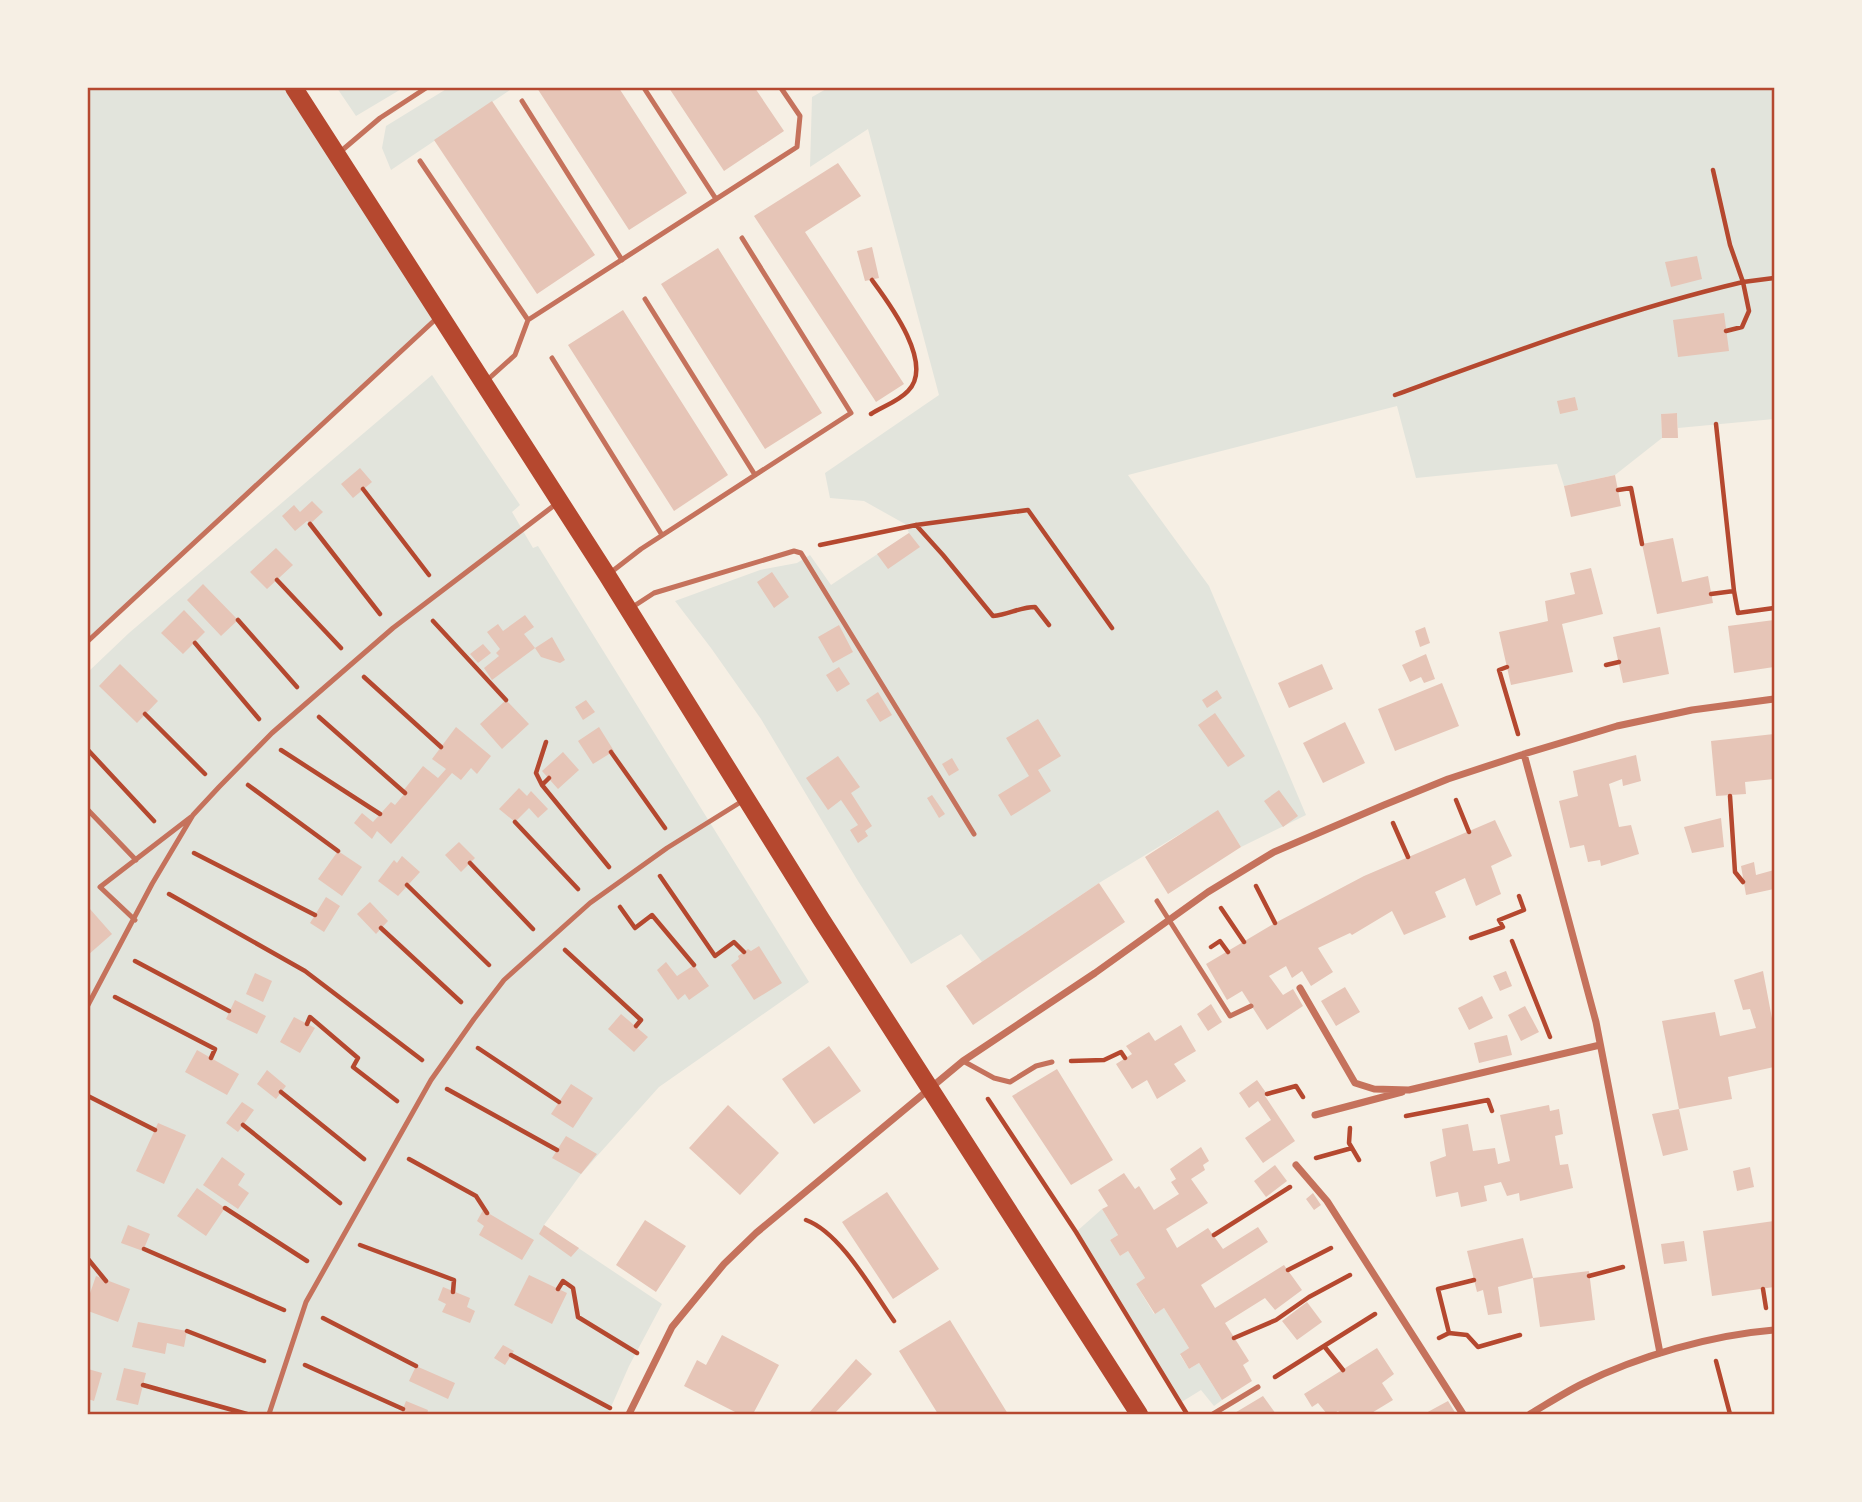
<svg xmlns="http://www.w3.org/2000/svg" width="1862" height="1502" font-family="'Golos Text',sans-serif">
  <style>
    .green { fill: #e2e4dc }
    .building { fill: #e6c5b7 }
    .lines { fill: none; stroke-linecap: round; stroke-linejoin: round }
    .path { stroke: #b5482f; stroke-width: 4.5 }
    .service { stroke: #c5725c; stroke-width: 5 }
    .minor { stroke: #c5725c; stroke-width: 7 }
    .primary { stroke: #b5482f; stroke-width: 18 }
    .neatline { fill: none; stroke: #b5482f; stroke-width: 2.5 }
  </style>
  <rect width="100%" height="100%" fill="#f6efe4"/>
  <!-- green -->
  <path class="green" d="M88 88H294L439 316 88 641Z
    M337 88H403L356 116Z
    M448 88H513L391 170 382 148 386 126Z
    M828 88H1774V419L1678 428 1677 413 1661 414 1662 438 1615 475 1564 486 1557 464 1416 478 1397 406 1128 475 1209 586 1306 815 1241 847 1218 811 1099 883 982 962 961 934 911 964 858 881 761 719 711 648 675 601 760 570 797 563 810 555 831 585 909 533 905 524 864 501 830 498 825 473 939 395 868 129 810 167 812 97Z
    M432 375 520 505 512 512 533 548 538 546 809 982 659 1087 581 1174 544 1225 662 1304 629 1366 608 1414H88V672L129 633Z
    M1102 1209 1118 1235 1110 1240 1120 1256 1128 1251 1145 1278 1136 1284 1154 1314 1164 1308 1189 1348 1180 1355 1189 1369 1199 1363 1222 1400 1214 1406 1201 1390 1180 1403 1076 1232Z"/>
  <!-- building -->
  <path class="building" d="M537 88H619L687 193 629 230Z
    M669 88H755L784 131 724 171Z
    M492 101 595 255 537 294 434 140Z
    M838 163 861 196 805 232 904 384 876 402 754 216Z
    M872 247 879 278 865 281 857 251Z
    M718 248 822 413 765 449 661 284Z
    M1697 256 1702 279 1671 287 1665 262Z
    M623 310 728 475 674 511 568 345Z
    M1724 313 1729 351 1678 357 1673 320Z
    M1575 397 1578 410 1560 414 1557 401Z
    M1677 413 1678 438H1662L1661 414Z
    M360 468 372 482 353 498 341 484Z
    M1615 475 1621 506 1571 517 1564 486Z
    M312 501 323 512 310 524 307 521 295 531 282 516 294 505 300 512Z
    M909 533 920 547 888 569 877 554Z
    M1673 538 1682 582 1708 576 1713 603 1657 614 1642 544Z
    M276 548 293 565 267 589 250 572Z
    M1591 568 1603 614 1562 624 1573 672 1511 685 1499 632 1548 621 1545 601 1575 594 1570 573Z
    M772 572 789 597 774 608 757 582Z
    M203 584 238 620 221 636 187 600Z
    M184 610 205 632 183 654 161 633Z
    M525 615 534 627 524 634 535 648 492 680 484 668 499 656 496 653 500 649 487 632 498 624 503 631Z
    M1774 620V667L1734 673 1728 626Z
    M839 625 853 652 833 663 818 637Z
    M1425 627 1430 643 1420 647 1415 631Z
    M1660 627 1669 674 1623 683 1613 637Z
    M552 637 565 660 560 663 541 657 535 648Z
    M483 644 491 653 478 663 470 654Z
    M1426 654 1435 679 1424 683 1421 677 1410 682 1402 665Z
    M120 664 158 701 137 723 99 686Z
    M1322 664 1333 689 1289 708 1278 683Z
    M839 667 850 684 837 692 826 675Z
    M1442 683 1459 726 1395 751 1378 709Z
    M1217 690 1222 698 1207 708 1202 700Z
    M878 692 892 715 880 722 866 700Z
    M506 700 529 724 502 749 480 724Z
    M586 700 595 712 583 720 575 707Z
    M1215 713 1245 756 1228 767 1198 725Z
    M1038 719 1061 756 1038 770 1051 791 1011 816 998 795 1029 776 1006 738Z
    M1345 722 1365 763 1323 783 1303 743Z
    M456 727 491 756 477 774 471 768 461 780 452 773 391 844 377 831 372 839 354 823 362 813 373 822 391 802 395 805 405 793 403 791 423 766 438 778 446 769 432 759Z
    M599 727 614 751 593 764 578 741Z
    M1774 734V779L1745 782 1746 794 1716 796 1711 741Z
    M563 752 579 770 558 789 542 771Z
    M1636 755 1641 781 1623 786 1622 779 1609 784 1619 827 1631 825 1639 854 1601 866 1600 860 1588 862 1584 845 1570 848 1559 801 1578 796 1573 771Z
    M838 756 860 787 851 793 872 826 865 831 868 836 858 843 850 830 858 825 841 800 828 810 806 778Z
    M952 758 959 770 949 776 942 764Z
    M519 788 527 796 531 791 548 809 538 818 529 808 515 822 499 809Z
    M1279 790 1298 816 1283 827 1264 801Z
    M932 795 945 814 939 818 927 798Z
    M1218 810 1241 847 1168 894 1145 857Z
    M1721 818 1724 847 1692 853 1684 827Z
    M1495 820 1512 856 1491 866 1501 894 1476 906 1465 878 1435 892 1446 917 1404 935 1392 911 1352 935 1350 933 1318 948 1333 972 1311 986 1302 971 1292 978 1286 966 1269 976 1283 995 1293 989 1303 1006 1267 1030 1242 991 1227 1000 1206 964 1275 923 1364 876Z
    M459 842 475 858 461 872 445 855Z
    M338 851 362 867 342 896 318 879Z
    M402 856 420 872 398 896 378 881 394 860 397 863Z
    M1754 862 1756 875 1774 870V889L1746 895 1741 866Z
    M1099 883 1125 922 973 1025 946 986Z
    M326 897 340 906 324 932 310 923Z
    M370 902 388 921 376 934 357 914Z
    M90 909 112 934 88 955V911Z
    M759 946 782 983 754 1000 731 965 739 959 738 956 748 949 751 951Z
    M666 962 677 976 694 965 709 986 689 1000 685 994 678 1000 657 970Z
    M1506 971 1512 986 1500 991 1493 976Z
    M1763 971 1774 1029V1067L1728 1077 1732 1099 1679 1109 1688 1150 1663 1156 1652 1114 1679 1109 1662 1021 1715 1012 1720 1036 1756 1028 1750 1009 1743 1010 1734 980Z
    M255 973 272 981 263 1002 246 994Z
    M1345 987 1360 1012 1336 1026 1321 1001Z
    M1482 996 1493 1018 1469 1030 1458 1008Z
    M235 1000 266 1016 257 1034 226 1019Z
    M1211 1004 1222 1022 1208 1031 1197 1014Z
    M1525 1006 1539 1032 1521 1041 1508 1015Z
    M621 1014 648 1037 634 1052 608 1029Z
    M294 1017 315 1028 300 1053 280 1042Z
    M1181 1025 1196 1051 1174 1064 1186 1081 1157 1099 1147 1080 1132 1089 1116 1064 1132 1054 1126 1046 1149 1032 1155 1041Z
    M1507 1035 1512 1055 1479 1063 1474 1043Z
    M829 1046 861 1091 814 1124 782 1079Z
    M197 1050 239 1074 227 1095 185 1072Z
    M1057 1069 1113 1160 1071 1185 1012 1096Z
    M267 1070 286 1086 276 1099 257 1084Z
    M1257 1080 1267 1094 1265 1096 1295 1141 1263 1163 1245 1138 1271 1120 1258 1101 1249 1108 1239 1093Z
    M571 1084 593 1098 573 1128 551 1114Z
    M242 1102 254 1110 238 1132 226 1123Z
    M728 1105 779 1153 740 1195 689 1148Z
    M1549 1105 1550 1111 1559 1109 1563 1134 1555 1136 1560 1165 1568 1164 1573 1188 1520 1201 1519 1193 1507 1196 1501 1182 1484 1186 1487 1201 1461 1207 1458 1192 1436 1197 1430 1162 1446 1156 1442 1129 1468 1124 1473 1151 1495 1148 1498 1164 1510 1161 1500 1115Z
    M158 1123 186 1135 164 1184 136 1171Z
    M566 1136 597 1154 581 1174 552 1158Z
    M1201 1147 1209 1161 1203 1165 1205 1170 1191 1179 1208 1203 1166 1229 1177 1248 1208 1228 1223 1249 1258 1227 1268 1242 1201 1285 1215 1308 1284 1265 1302 1290 1275 1310 1265 1298 1225 1323 1249 1361 1243 1365 1252 1381 1222 1400 1199 1363 1189 1369 1180 1354 1189 1348 1164 1308 1155 1314 1136 1284 1145 1278 1128 1251 1120 1256 1110 1240 1118 1235 1102 1209 1108 1206 1098 1190 1124 1173 1135 1189 1139 1186 1154 1210 1179 1194 1171 1182 1176 1179 1170 1169Z
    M222 1157 245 1174 238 1185 249 1193 238 1209 203 1185Z
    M1275 1165 1287 1181 1266 1197 1254 1181Z
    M1750 1167 1754 1187 1737 1191 1733 1171Z
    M197 1188 225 1208 206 1236 177 1216Z
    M887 1192 939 1269 893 1299 842 1222Z
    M1313 1193 1321 1205 1314 1210 1306 1199Z
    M483 1210 534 1240 522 1260 479 1235 484 1226 477 1221Z
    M645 1220 686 1246 656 1292 616 1265Z
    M1774 1221V1287L1712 1296 1703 1231Z
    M128 1225 150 1234 143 1251 121 1243Z
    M544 1225 579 1248 571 1257 539 1234Z
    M1523 1238 1533 1278 1498 1287 1502 1313 1488 1315 1483 1290 1477 1292 1467 1251Z
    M1684 1241 1687 1261 1664 1264 1661 1244Z
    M1589 1271 1595 1320 1540 1327 1533 1278Z
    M529 1275 567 1293 552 1324 514 1305Z
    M96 1276 130 1289 118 1322 88 1311V1299Z
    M443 1287 470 1298 467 1307 475 1311 470 1323 442 1312 446 1304 438 1300Z
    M1307 1302 1322 1322 1297 1340 1282 1321Z
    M950 1320 1008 1414H938L899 1351Z
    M138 1322 187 1331 184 1347 167 1343 165 1354 132 1347Z
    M722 1335 779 1365 753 1414H739L684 1386 697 1360 706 1365Z
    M503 1345 514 1351 505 1365 494 1358Z
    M1377 1348 1394 1374 1382 1383 1393 1400 1370 1414H1341L1338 1411 1333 1414H1327L1318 1403 1312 1407 1304 1394Z
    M856 1359 872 1374 834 1414H808Z
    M416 1366 455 1383 448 1399 409 1381Z
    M124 1368 146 1373 138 1405 116 1400Z
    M88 1369 102 1373 94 1401 88 1399Z
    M1263 1396 1276 1414H1233Z
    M406 1401 428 1410 427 1414H401Z
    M1448 1401 1456 1414H1424Z"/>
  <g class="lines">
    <!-- path -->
    <path class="path" d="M1713 170 1730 245 1743 282 1774 278
      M1395 395C1510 353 1624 310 1743 282L1749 311 1742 327 1726 331
      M871 414C882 407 899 401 908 391 935 364 889 303 872 280
      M1716 424 1734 591
      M363 489 429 575
      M1618 490 1631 488 1642 544
      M310 524 380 614
      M916 525 943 555 993 616C1009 615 1019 607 1035 607L1049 625
      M820 545 916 525 1028 510 1112 628
      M277 580 341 648
      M1711 594 1734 591 1738 613 1774 608
      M238 620 297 687
      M433 621 506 700
      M195 643 259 719
      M1606 665 1619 662
      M1507 667 1499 670 1518 734
      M364 677 441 747
      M145 714 205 774
      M319 717 405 793
      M88 750 154 821
      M281 750 380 814
      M611 752 665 828
      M549 778 542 785 609 867
      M248 785 338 851
      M542 785 536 773 546 742
      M1730 796 1735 872 1743 882
      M1456 800 1469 832
      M515 822 578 889
      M1393 823 1408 857
      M194 853 315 915
      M470 863 533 929
      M660 876 715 956 734 942 744 952
      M407 885 489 965
      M1256 886 1275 923
      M169 894 305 971 422 1060
      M620 907 635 928 652 915 694 965
      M1221 908 1244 942
      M381 928 461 1002
      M1471 938 1503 927 1499 920 1524 910 1519 896
      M1512 941 1550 1037
      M1211 947 1220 941 1228 952
      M565 950 641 1020 636 1026
      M135 961 229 1011
      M115 997 215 1049 211 1058
      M307 1024 310 1017 358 1058 353 1067 397 1101
      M478 1048 559 1102
      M1071 1061 1104 1060 1121 1052 1125 1058
      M447 1089 557 1150
      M281 1092 364 1159
      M1267 1094 1296 1086 1303 1097
      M88 1096 155 1130
      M988 1099 1076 1232 1187 1414
      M1406 1116 1488 1100 1492 1111
      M243 1125 340 1203
      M1350 1128 1349 1143 1359 1160
      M1316 1158 1352 1148
      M409 1159 476 1196 487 1213
      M225 1208 307 1261
      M806 1220C841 1233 872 1290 894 1321
      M1214 1235 1290 1187
      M360 1245 454 1280 453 1292
      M144 1249 284 1310
      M88 1259 106 1281
      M1288 1270 1331 1248
      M1589 1276 1623 1267
      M558 1289 563 1281 573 1288 578 1317 637 1353
      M1763 1289 1766 1308
      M323 1318 416 1366
      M187 1331 264 1361
      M1449 1333 1438 1289 1474 1280
      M1234 1338 1276 1320 1309 1297 1350 1275
      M1439 1338 1449 1333 1467 1335 1478 1347 1520 1335
      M511 1355 610 1408
      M1716 1361 1730 1414
      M305 1365 403 1409
      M1343 1370 1324 1346 1375 1314
      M1275 1377 1324 1346
      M143 1385 247 1414"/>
    <!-- service -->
    <path class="service" d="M644 88 716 199
      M522 101 622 260
      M340 152 380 118 426 88
      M420 161 528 320 515 355 485 382
      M645 299 755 475
      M528 320 797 147 800 116 781 88
      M552 358 662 535
      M610 573 641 549 851 413 742 238
      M631 608 654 593 794 551 801 553 974 834
      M88 641 437 318
      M88 810 136 860
      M1157 901 1230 1016 1251 1006
      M135 920 100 887 191 817
      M88 1005 152 884 193 815 219 787 272 733 393 628 556 504
      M963 1061 994 1078 1010 1082 1036 1066 1052 1062
      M269 1414 306 1302 431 1080 474 1019 504 980 590 903 667 848 744 800
      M1213 1414 1258 1387"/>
    <!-- minor -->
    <path class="minor" d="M1524 754 1596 1022 1660 1353
      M1300 988 1355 1083 1374 1089 1409 1090 1600 1045
      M1315 1115 1402 1092
      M1296 1165 1327 1201 1463 1414
      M629 1414 672 1327 724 1264 756 1233 963 1061 1095 973 1208 892 1274 852 1384 805 1448 779 1524 754 1617 726 1692 710 1774 699
      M1530 1414C1547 1404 1564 1393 1582 1384 1638 1356 1712 1335 1774 1330"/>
    <!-- primary -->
    <path class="primary" d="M294 88 607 575 821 919 1139 1414"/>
  </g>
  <!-- border -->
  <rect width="1862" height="1502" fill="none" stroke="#f6efe4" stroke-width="178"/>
  <rect x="89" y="89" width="1684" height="1324" class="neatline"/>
</svg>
